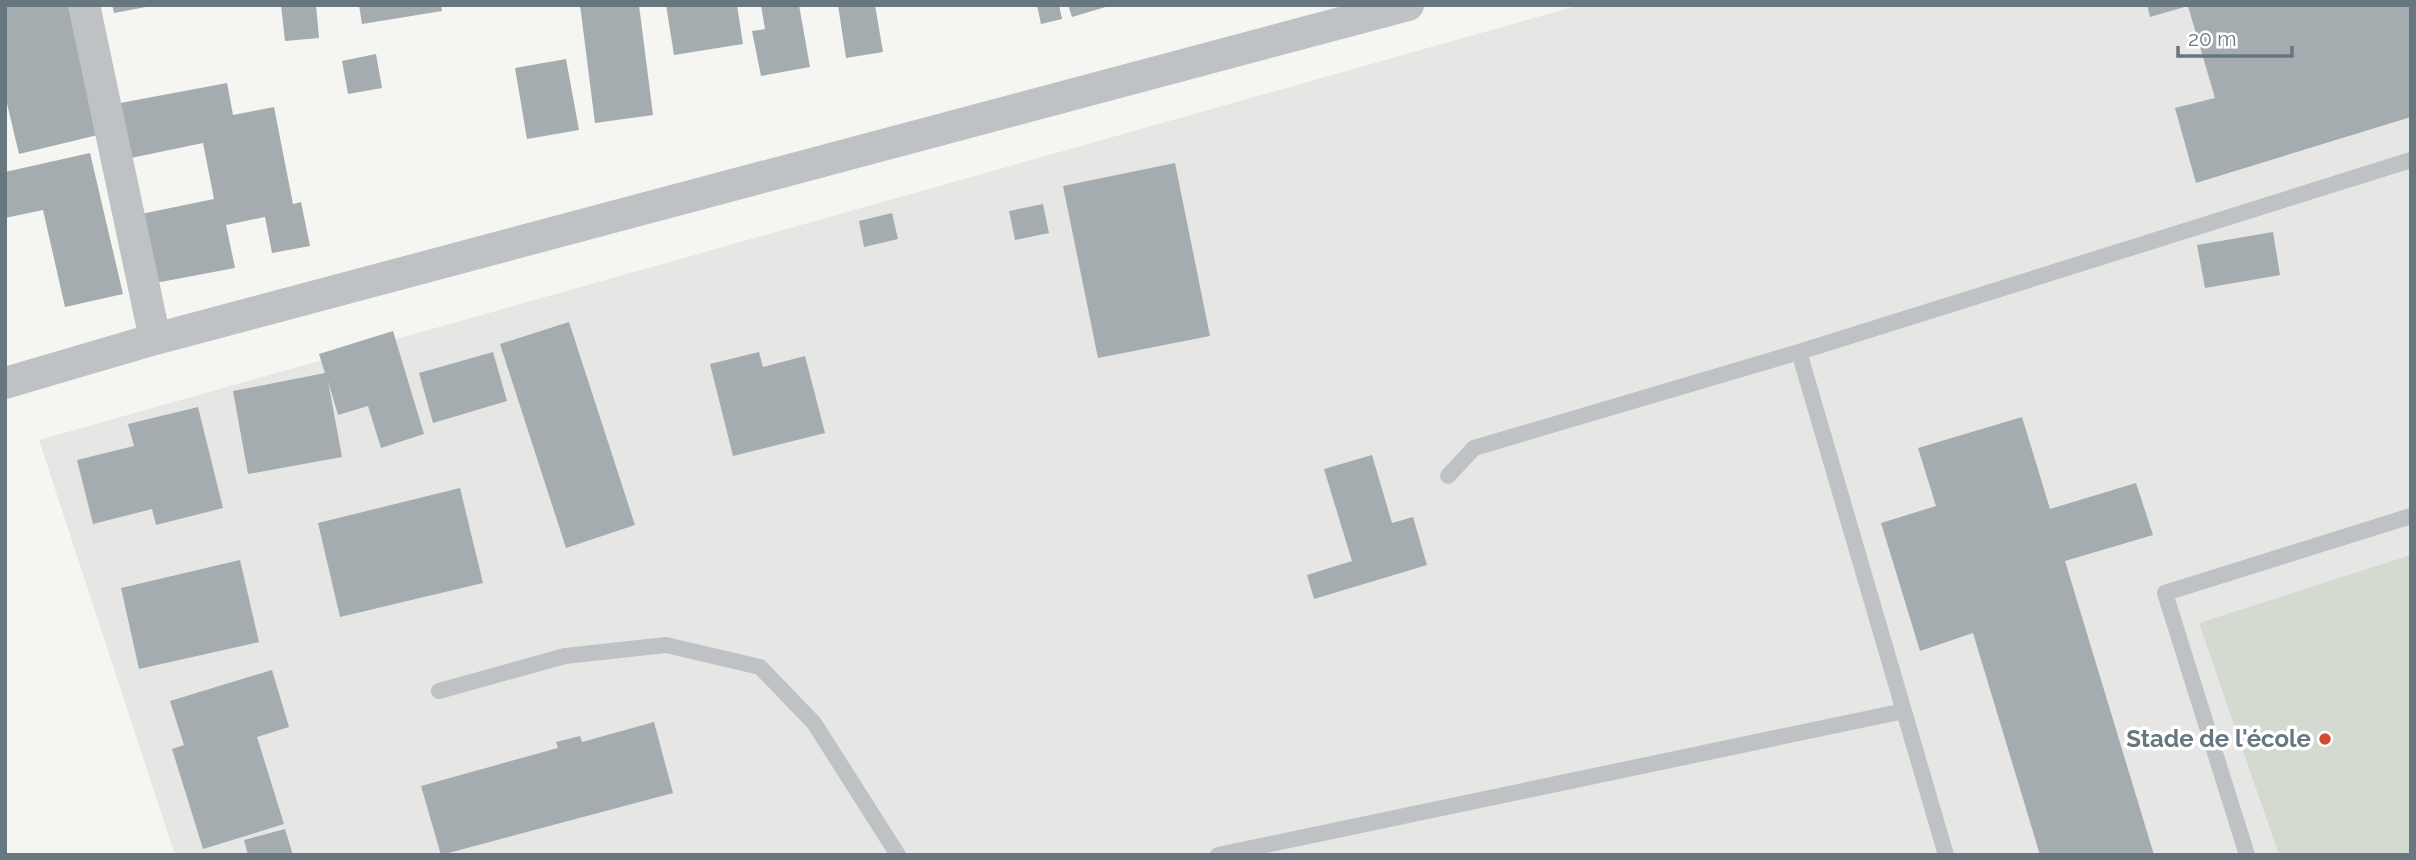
<svg xmlns="http://www.w3.org/2000/svg" width="2416" height="860" font-family="Raleway,sans-serif">
  <style>
    .built { fill: #e6e6e5 }
    .green { fill: #d5dad1 }
    .building { fill: #a4acb0 }
    .lines { fill: none; stroke-linecap: round; stroke-linejoin: round }
    .service { stroke: #bec2c5; stroke-width: 16 }
    .minor { stroke: #bec2c5; stroke-width: 32 }
    .poi-dot { fill: #d54a32; stroke: #fff; stroke-width: 2.5 }
    .labels { text-anchor: middle; stroke-width: 7; stroke-linejoin: round; paint-order: stroke }
    .poi-label { font-size: 24px; font-weight: bold; fill: #667780; stroke: #fff; text-anchor: end }
  </style>
  <rect width="100%" height="100%" fill="#f5f5f2"/>
  <!-- built -->
  <path class="built" d="M1580 5H2411V855H175L39 440Z"/>
  <!-- green -->
  <path class="green" d="M2411 555V855H2279L2199 623Z"/>
  <!-- building -->
  <path class="building" d="M5 5H72L102 134 19 154 5 95Z
    M112 5H146V7L114 13Z
    M281 5H316L319 38 285 41Z
    M359 5H441L442 11 362 24Z
    M580 5H639L653 115 595 123Z
    M666 5H737L743 44 674 55Z
    M761 5H799L810 67 761 76 752 31 765 29Z
    M838 5H875L883 52 846 58Z
    M1037 5H1059L1062 19 1041 24Z
    M1068 5H1109V6L1072 17Z
    M2147 5H2411V117L2196 183 2175 108 2215 98 2188 6 2150 17Z
    M376 54 382 88 348 94 342 61Z
    M566 59 579 130 527 139 515 68Z
    M227 83 233 115 274 107 293 204 301 202 310 246 272 253 265 217 226 225 235 268 155 283 141 214 214 199 203 143 126 159 115 104Z
    M90 153 123 294 65 307 43 210 5 218V172Z
    M1175 163 1210 336 1098 358 1063 186Z
    M1043 204 1049 233 1015 240 1009 211Z
    M892 213 898 239 864 247 859 221Z
    M2273 232 2280 275 2205 288 2197 245Z
    M569 322 635 525 566 548 500 344Z
    M393 331 424 434 381 448 368 406 338 415 328 381 342 457 248 474 233 391 325 373 319 354Z
    M493 352 507 401 433 423 419 373Z
    M759 352 763 367 805 356 825 433 733 456 710 364Z
    M198 407 223 508 156 525 152 509 93 524 77 460 134 446 128 424Z
    M2022 417 2050 509 2136 483 2153 535 2065 561 2154 855H2040L1973 633 1920 651 1881 523 1936 506 1918 448Z
    M1372 455 1392 523 1413 517 1427 565 1314 599 1307 575 1352 561 1324 469Z
    M460 488 483 583 340 617 318 523Z
    M240 560 259 642 139 669 121 588Z
    M272 670 289 727 257 737 284 824 203 849 172 749 184 745 170 701Z
    M654 722 673 793 441 855 421 786 558 748 556 742 580 736 582 742Z
    M285 829 293 855H248L244 840Z"/>
  <g class="lines">
    <!-- service -->
    <path class="service" d="M1799 352 1946 855
      M1448 476 1474 448 1799 352 2411 160
      M439 691 565 656 666 645 760 667 814 723 898 855
      M1218 855 1904 711
      M2247 855 2165 593 2411 516"/>
    <!-- minor -->
    <path class="minor" d="M84 5 155 339
      M5 383 155 339 1408 5"/>
  </g>
  <!-- markers -->
  <circle class="poi-dot" cx="2325" cy="739" r="7"/>
  <g class="labels">
    <!-- poi labels -->
    <g class="poi-label">
      <text x="2311" y="747">Stade de l'école</text>
    </g>
  </g>
  <!-- border -->
  <rect width="2416" height="860" fill="none" stroke="#667780" stroke-width="14"/>
  <!-- scale -->
  <path d="M2178 46v10h114v-10" fill="none" stroke="#667780" stroke-width="3.5"/>
  <text x="2188" y="46" font-size="21" fill="#667780" stroke="#ffffff" stroke-width="5" paint-order="stroke">20 m</text>
</svg>
